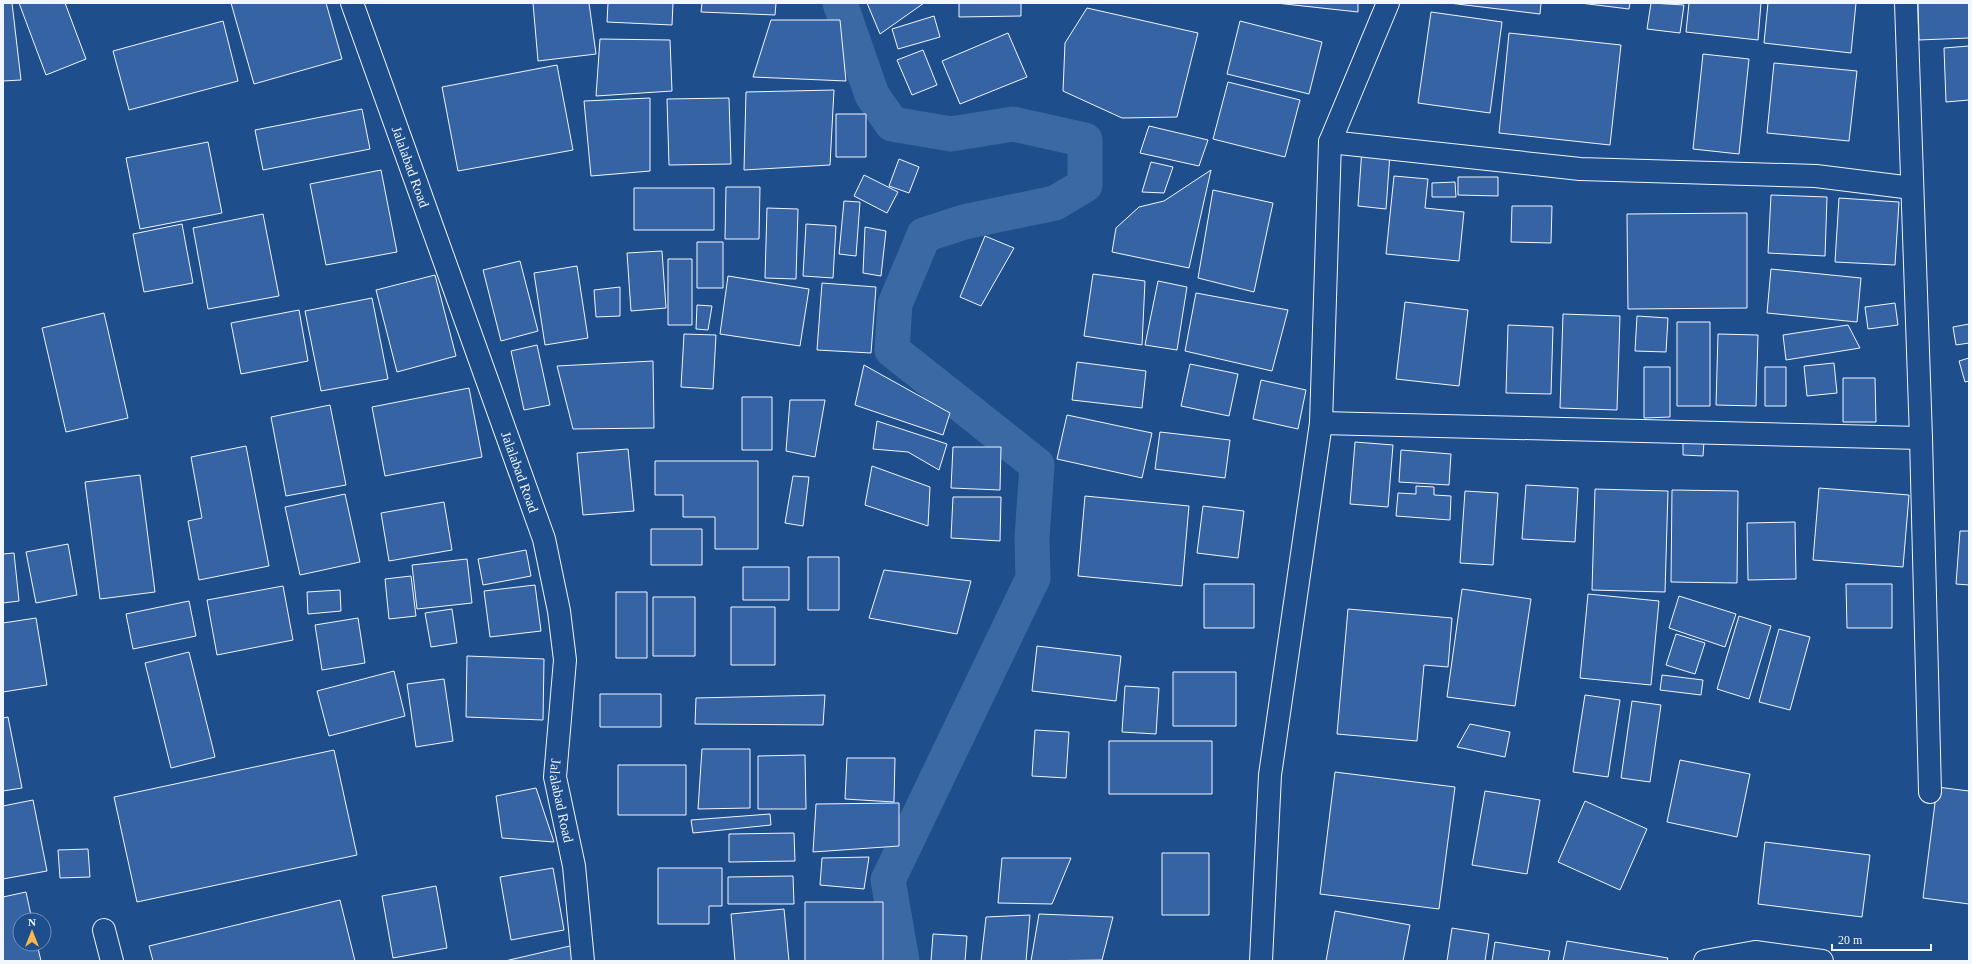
<svg xmlns="http://www.w3.org/2000/svg" width="1972" height="964" font-family="'Times New Roman',serif">
  <style>
    .lines { fill: none; stroke-linecap: round; stroke-linejoin: round }
    .canal { stroke: #3b69a3; stroke-width: 35 }
    .building { fill: #3563a3; stroke: #f2f6ff }
    .minor-casing { stroke: #f2f6ff; stroke-width: 24 }
    .minor { stroke: #1f4e8c; stroke-width: 22 }
    .labels { text-anchor: middle; stroke-width: 3; stroke-linejoin: round; paint-order: stroke }
    .street-label { font-size: 14px; fill: #f2f6ff; stroke: #1f4e8c }
  </style>
  <rect width="100%" height="100%" fill="#1f4e8c"/>
  <g class="lines">
    <!-- canal -->
    <path class="canal" d="M840 3 872 95 892 124 951 134 1013 124 1085 140V185L1055 203 964 222 924 235 895 304 892 350 1037 465 1032 538 1033 578 888 880 902 961"/>
  </g>
  <!-- building -->
  <path class="building" d="M3 3H12L21 80 3 81Z
    M19 3H65L86 59 46 75Z
    M231 3H326L342 59 254 84Z
    M533 3H589L596 54 538 61Z
    M608 3H673L672 25 607 22Z
    M702 3H776L775 15 701 12Z
    M867 3H924L880 34Z
    M959 3H1021V16L959 17Z
    M1276 3H1358V12Z
    M1449 3H1541L1540 14Z
    M1580 3H1630L1629 9Z
    M1651 3 1684 5 1680 33 1647 29Z
    M1689 3H1761L1758 40 1686 32Z
    M1768 3H1856L1851 53 1764 43Z
    M1918 3H1969V38L1919 40Z
    M1087 8 1198 33 1177 117 1122 118 1063 91 1065 43Z
    M1431 12 1502 22 1490 113 1418 103Z
    M934 16 940 37 898 49 892 29Z
    M771 20H840L846 81 753 77Z
    M223 21 238 81 129 110 113 51Z
    M1240 21 1322 42 1309 94 1227 74Z
    M1008 33 1027 77 960 104 942 61Z
    M1509 33 1621 45 1610 145 1499 133Z
    M600 39 670 40 672 91 596 96Z
    M1969 46V100L1946 102 1944 48Z
    M923 50 937 85 912 95 897 60Z
    M1703 54 1749 59 1739 154 1693 149Z
    M1774 63 1857 71 1849 141 1767 133Z
    M557 65 573 150 458 171 442 87Z
    M1228 82 1300 100 1285 157 1213 139Z
    M834 90 830 165 744 170 746 92Z
    M650 98V171L591 176 584 101Z
    M729 98 731 164 669 165 667 99Z
    M362 109 370 149 263 170 255 130Z
    M836 114H866V157H836Z
    M1149 126 1208 140 1199 166 1140 153Z
    M208 142 222 213 140 229 126 158Z
    M1362 148 1390 154 1386 209 1358 206Z
    M899 159 919 167 909 193 889 186Z
    M1151 162 1173 167 1164 193 1142 192Z
    M381 170 397 252 326 265 310 184Z
    M1211 170 1189 268 1112 252 1116 228 1139 207 1164 201Z
    M864 175 898 192 887 213 854 196Z
    M1394 176 1428 179 1425 208 1464 212 1459 261 1386 254Z
    M1458 177H1498V196L1458 195Z
    M1455 182 1456 197H1432V183Z
    M726 187H760L759 239H725Z
    M634 188H714V230H634Z
    M1213 190 1273 203 1254 292 1198 278Z
    M1771 195 1827 197 1825 256 1768 253Z
    M1839 198 1899 202 1895 265 1835 262Z
    M844 201 860 202 856 256 839 254Z
    M1512 206H1552L1551 243 1511 242Z
    M767 208 798 209 796 279 765 278Z
    M1747 213V308L1628 309 1627 214Z
    M263 214 279 296 208 309 193 228Z
    M182 224 193 283 144 292 133 234Z
    M806 224 836 226 833 278 803 276Z
    M865 227 886 231 881 276 863 273Z
    M985 236 1014 248 981 306 960 297Z
    M697 242H723V288H697Z
    M662 251 666 308 631 311 627 253Z
    M668 259H692V325H668Z
    M520 261 538 331 501 341 483 270Z
    M577 266 588 338 545 345 534 273Z
    M1771 269 1861 278 1857 322 1767 313Z
    M1093 274 1145 281 1142 345 1084 336Z
    M435 275 456 356 397 372 376 290Z
    M728 276 809 289 800 346 720 334Z
    M1158 281 1187 287 1177 350 1145 345Z
    M822 283 876 287 871 353 817 350Z
    M620 287V316L596 317 594 290Z
    M1196 293 1288 310 1272 371 1185 351Z
    M372 298 388 379 321 391 305 311Z
    M1405 302 1468 310 1459 386 1396 379Z
    M1895 303 1898 325 1868 329 1865 307Z
    M697 305 712 306 708 330 696 329Z
    M299 310 308 361 241 374 231 323Z
    M104 313 128 418 66 432 42 328Z
    M1563 314 1620 316 1617 410 1560 408Z
    M1637 316 1668 318 1666 352 1635 351Z
    M1677 322H1710V406H1677Z
    M1969 324V343L1956 345 1953 327Z
    M1508 325 1553 327 1551 394 1506 393Z
    M1848 325 1860 348 1786 360 1783 335Z
    M684 334 716 335 713 389 681 387Z
    M1718 334 1758 335 1756 406 1716 405Z
    M537 345 550 405 524 410 511 351Z
    M1969 358V381L1965 382 1959 361Z
    M653 361 654 428 573 429 557 366Z
    M1077 362 1146 371 1142 408 1072 400Z
    M1834 363 1837 393 1807 396 1804 366Z
    M1190 364 1238 374 1229 416 1181 406Z
    M864 365 950 413 943 435 855 405Z
    M1644 367H1670V417L1644 418Z
    M1765 367H1786V406H1765Z
    M1843 378H1875L1876 422H1843Z
    M1261 380 1306 390 1298 429 1253 419Z
    M469 388 482 457 385 476 372 407Z
    M742 397H772V450H742Z
    M790 400H825L815 457 786 451Z
    M330 405 346 485 286 496 271 417Z
    M1067 415 1152 433 1142 478 1057 459Z
    M877 421 947 444 939 470 908 452 873 449Z
    M1160 432 1230 440 1225 478 1155 469Z
    M1683 441H1704L1703 456 1683 455Z
    M1355 442 1393 445 1388 507 1350 504Z
    M246 446 269 566 199 580 188 521 202 518 191 457Z
    M953 447H1001L1000 490 951 488Z
    M628 449 634 511 583 515 577 453Z
    M1401 450 1451 454 1449 485 1399 482Z
    M655 461H758V549H715V517H683V495H655Z
    M872 466 930 487 928 526 865 505Z
    M140 475 155 592 100 599 85 482Z
    M793 476 809 477 803 526 785 523Z
    M1526 485 1578 488 1575 542 1522 539Z
    M1416 486 1434 487V495L1451 496 1450 520 1396 516 1398 493 1416 494Z
    M1819 488 1909 495 1903 567 1813 560Z
    M1595 489 1668 491 1665 592 1592 590Z
    M1672 490 1738 491 1737 583 1671 582Z
    M1465 491 1498 493 1493 565 1460 563Z
    M345 494 360 562 300 575 285 507Z
    M1085 496 1189 506 1182 586 1078 576Z
    M953 497H1001L1000 541 951 538Z
    M444 502 452 550 389 561 381 513Z
    M1203 506 1244 511 1238 558 1197 553Z
    M1795 522 1796 579 1748 580 1747 523Z
    M651 529H702V565H651Z
    M1960 531H1969V585L1956 584Z
    M68 544 77 595 36 603 26 552Z
    M526 550 531 576 483 585 478 559Z
    M14 553 19 601 3 603V554Z
    M808 557H839V610H808Z
    M467 559 472 603 417 609 412 565Z
    M743 567H789V600H743Z
    M884 570 971 581 957 634 869 618Z
    M411 576 416 616 389 619 385 579Z
    M1204 584H1254V628H1204Z
    M1846 584H1892V628H1847Z
    M535 585 541 631 490 637 484 591Z
    M283 586 293 640 217 655 207 600Z
    M1462 589 1531 599 1515 706 1447 697Z
    M340 590 341 611 308 614 307 592Z
    M616 592H647V658H616Z
    M1588 594 1659 601 1651 685 1580 678Z
    M1679 596 1736 614 1725 647 1669 628Z
    M653 597H695V656H653Z
    M189 601 196 636 133 649 126 614Z
    M731 607H775V665H731Z
    M452 609 457 643 431 647 425 613Z
    M1348 609 1452 618 1448 667 1424 665 1417 741 1337 734Z
    M1739 616 1771 626 1749 699 1717 689Z
    M36 618 47 685 3 692V623Z
    M358 618 365 663 322 670 315 625Z
    M1779 629 1810 637 1790 710 1759 702Z
    M1676 634 1705 643 1695 674 1666 665Z
    M1037 646 1121 656 1116 701 1032 691Z
    M189 652 215 757 171 768 145 663Z
    M467 656 544 659 543 720 466 717Z
    M394 671 405 716 329 736 317 691Z
    M1173 672H1236V726H1173Z
    M1662 675 1703 680 1701 695 1660 690Z
    M444 679 453 741 416 747 407 684Z
    M1125 686 1159 688 1156 734 1122 732Z
    M600 694H661V727H600Z
    M825 695 823 725 695 724 696 698Z
    M1585 695 1620 700 1608 777 1573 772Z
    M1632 701 1661 705 1650 782 1621 778Z
    M8 717 22 788 3 791V718Z
    M1470 724 1510 732 1505 757 1457 747Z
    M1035 730 1069 732 1066 778 1032 776Z
    M1109 741H1212V794H1109Z
    M702 749H750V808L698 809Z
    M334 750 357 855 137 902 114 797Z
    M805 755 806 809H758V756Z
    M847 758H895L894 802 845 799Z
    M1680 760 1750 774 1737 837 1667 822Z
    M618 765H686V815H618Z
    M1335 772 1455 787 1439 909 1320 894Z
    M1937 787 1969 791V904L1923 898Z
    M536 788 554 842 502 838 496 796Z
    M1485 791 1540 800 1527 874 1472 865Z
    M33 800 47 871 3 879V806Z
    M1585 801 1647 829 1620 890 1558 862Z
    M899 803V846L813 852 816 804Z
    M770 814 771 825 693 833 691 820Z
    M794 833 795 861 729 862V834Z
    M1765 842 1870 855 1862 917 1758 904Z
    M88 849 90 877 60 878 58 850Z
    M1162 853H1209V915H1162Z
    M869 857 864 889 820 885 822 858Z
    M1002 858H1071L1052 904 998 903Z
    M553 868 564 930 511 940 500 877Z
    M658 868H722V906H709V924H658Z
    M793 876 794 904H728V877Z
    M436 886 447 948 393 958 382 896Z
    M26 892 32 920H20V944H37L41 961H3V897Z
    M340 900 355 961H153L149 946Z
    M805 902H883V961H805Z
    M784 909 789 961H735L731 914Z
    M1335 911 1410 925 1403 961H1326Z
    M1039 914 1113 917 1102 960 1031 961Z
    M1030 915 1026 961H981L986 917Z
    M1452 928 1489 934 1485 961H1447Z
    M933 934 967 936 965 961H931Z
    M1567 941 1668 958 1667 961H1563Z
    M1495 942 1550 951 1548 961H1492Z
    M574 945 575 961H505Z"/>
  <g class="lines">
    <!-- minor casing -->
    <g class="minor-casing">
      <g id="minor">
        <path id="s1" d="M352 3 544 539 559 611 565 660 555 777 574 866 583 961"/>
        <path d="M1906 3 1921 438 1930 792"/>
        <path d="M1330 142 1580 169 1816 176 1912 188"/>
        <path d="M1321 423 1921 438"/>
        <path d="M104 930 112 961"/>
        <path d="M1261 961 1270 775 1321 423 1330 142 1388 3"/>
        <path d="M1705 961 1755 952 1822 961"/>
      </g>
    </g>
    <!-- minor -->
    <use href="#minor" class="minor"/>
  </g>
  <g class="labels">
    <!-- street labels -->
    <g class="street-label">
      <text dy="5" stroke="none"><textPath href="#s1" startOffset="174">Jalalabad Road</textPath></text>
      <text dy="5" stroke="none"><textPath href="#s1" startOffset="498">Jalalabad Road</textPath></text>
      <text dy="5" stroke="none"><textPath href="#s1" startOffset="834">Jalalabad Road</textPath></text>
    </g>
  </g>
  <!-- border -->
  <rect width="1972" height="964" fill="none" stroke="#f2f6ff" stroke-width="8"/>
  <!-- north arrow -->
  <g transform="translate(32 932)"><circle r="19" fill="#1f4e8c" stroke="#7391ba"/>
  <path d="M0-3L7 15L0 10L-7 15Z" fill="#ffb74d"/>
  <text y="-6" font-size="11" font-weight="bold" text-anchor="middle" fill="#f2f6ff">N</text>
  </g>
  <!-- scale -->
  <path d="M1832 944v6h99v-6" fill="none" stroke="#f2f6ff" stroke-width="2"/>
  <text x="1838" y="944" font-size="12" fill="#f2f6ff" stroke="#1f4e8c" stroke-width="3" paint-order="stroke">20 m</text>
</svg>
